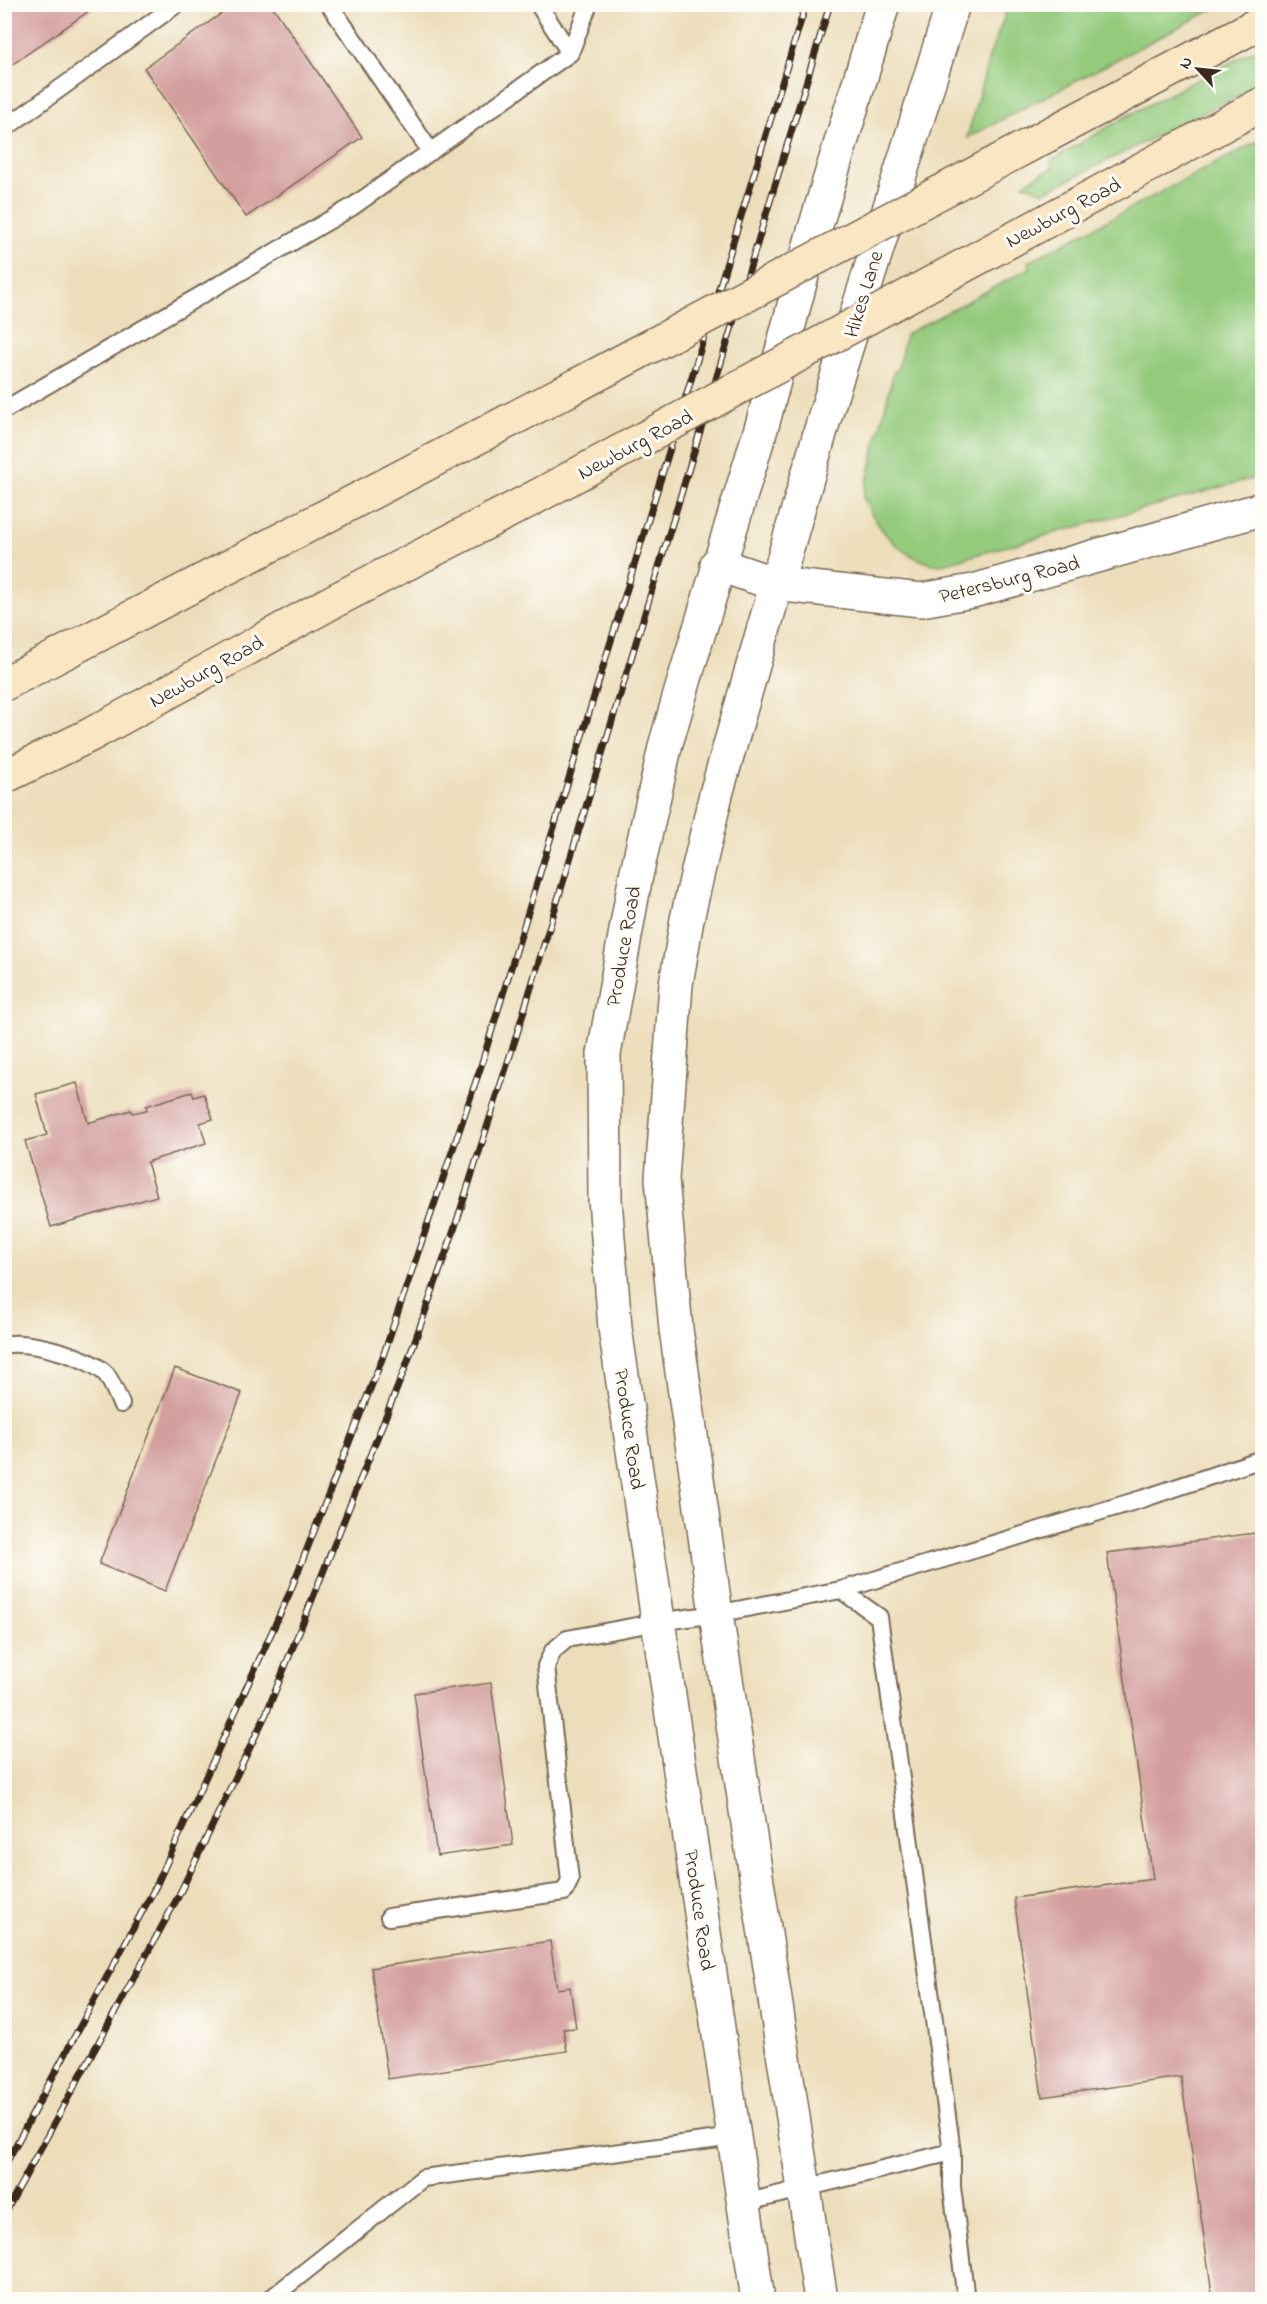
<svg xmlns="http://www.w3.org/2000/svg" width="1267" height="2304" font-family="'Indie Flower',sans-serif">
  <style>
    .green { fill: #93ca7c; stroke: #677a4d; stroke-width: 1.5 }
    .building { fill: #d39e9d }
    .lines { fill: none; stroke-linecap: round; stroke-linejoin: round }
    .service-casing { stroke: #796955; stroke-width: 20 }
    .minor-casing { stroke: #796955; stroke-width: 36 }
    .tertiary-casing { stroke: #796955; stroke-width: 36 }
    .secondary-casing { stroke: #796955; stroke-width: 36 }
    .service { stroke: #fff; stroke-width: 16 }
    .minor { stroke: #fff; stroke-width: 33 }
    .tertiary { stroke: #fff; stroke-width: 33 }
    .secondary { stroke: #fbe6c4; stroke-width: 33 }
    .rail-casing { stroke: #3b2a1e; stroke-width: 7 }
    .rail { stroke: #fdfcf7; stroke-width: 4.5; stroke-dasharray: 14; stroke-linecap: butt }
    .secondary-bridge-casing { stroke: #796955; stroke-width: 36; stroke-linecap: butt }
    .secondary-bridge { stroke: #fbe6c4; stroke-width: 33 }
    .labels { text-anchor: middle; stroke-width: 6; stroke-linejoin: round; paint-order: stroke }
    .street-label { font-size: 21px; fill: #3b2a1e; stroke: #fdfcf7 }
  </style>
  <rect width="100%" height="100%" fill="#fdfcf7"/>
  <filter id="ink" filterUnits="userSpaceOnUse"><feTurbulence type="fractalNoise" baseFrequency=".0167" numOctaves="2"/><feDisplacementMap in="SourceGraphic" scale="12" xChannelSelector="R" yChannelSelector="G"/><feConvolveMatrix kernelMatrix="1 2 1 2 8 2 1 2 1" color-interpolation-filters="sRGB"/></filter>
  <filter id="wash" filterUnits="userSpaceOnUse"><feTurbulence type="fractalNoise" baseFrequency=".008" numOctaves="4" result="noise"/><feDisplacementMap in="SourceGraphic" scale="24" xChannelSelector="R" yChannelSelector="G"/><feGaussianBlur stdDeviation="1.35" result="paint"/><feColorMatrix in="noise" values="0 0 0 0 0 0 0 0 0 0 0 0 0 0 0 0 0 1.4 0 .05"/><feComposite in="paint" operator="in"/></filter>
  <g filter="url(#wash)">
    <rect width="100%" height="100%" fill="#eddebb"/>
    <!-- green -->
    <path class="green" d="M1009 5V4L1221 5 967 138 990 54Z
      M1262 46V84L1044 192 1023 184 1053 167 1050 161 1125 117Z
      M1262 139V476L939 565C901 559 878 531 863 497L894 371H897L906 334 1030 268 1028 262Z"/>
    <g id="blocks">
      <!-- building -->
      <path class="building" d="M4 4H99L4 70Z
        M235 4H271L362 137 246 217 144 68Z
        M77 1083 88 1123 131 1110 132 1113 147 1110 146 1106 192 1092 194 1097 204 1094 213 1119 200 1123 206 1143 147 1162 157 1196 51 1227 25 1141 47 1135 36 1094Z
        M175 1368 242 1393 165 1591 99 1564Z
        M1262 1532V2300H1213L1181 2077 1042 2097 1014 1898 1153 1879 1107 1553Z
        M491 1683 513 1845 437 1856 414 1693Z
        M550 1941 557 1989 570 1987 576 2028 563 2029 567 2051 388 2079 371 1968Z"/>
    </g>
  </g>
  <g filter="url(#ink)">
    <use href="#blocks" fill-opacity="0" stroke="#796955" stroke-width="1.5"/>
    <g class="lines">
      <!-- service casing -->
      <g class="service-casing">
        <path id="service" d="M329 4 431 152
          M570 53 589 4
          M4 129 177 4
          M4 410 352 207 570 53 538 4
          M4 1345C27 1339 90 1357 106 1374 112 1382 117 1395 121 1404
          M841 1590 1145 1498 1262 1459
          M389 1917 564 1892 570 1880 546 1666 553 1651 567 1639 658 1622 716 1614 841 1590 879 1617 952 2152
          M744 2203 952 2152V2187L966 2300
          M269 2300 423 2178 734 2137"/>
      </g>
      <!-- minor casing -->
      <g class="minor-casing">
        <path id="minor" d="M717 564 775 584 921 600 973 591 1262 509"/>
      </g>
      <!-- tertiary casing -->
      <g class="tertiary-casing">
        <path id="tertiary" d="M758 2300 615 1328 605 1199 604 1054 635 880 666 743 690 661 763 422 812 238 883 4
          M821 2300 716 1614 676 1329 662 1179 676 984 687 919 716 794 825 416 953 4"/>
      </g>
      <!-- secondary casing -->
      <g class="secondary-casing">
        <path id="secondary" d="M1048 135 1262 22
          M1026 232 1262 104
          M4 684 568 390
          M4 777 90 735 332 602 532 499"/>
      </g>
      <!-- service -->
      <use href="#service" class="service"/>
      <!-- minor -->
      <use href="#minor" class="minor"/>
      <!-- tertiary -->
      <use href="#tertiary" class="tertiary"/>
      <!-- secondary -->
      <use href="#secondary" class="secondary"/>
      <!-- rail casing -->
      <g class="rail-casing">
        <path id="rail" d="M4 2167 156 1886 290 1592 382 1359 480 1069 806 4
          M4 2215 178 1897 266 1714 406 1366 453 1233 516 1037 830 4"/>
      </g>
      <!-- rail -->
      <use href="#rail" class="rail"/>
      <!-- secondary-bridge casing -->
      <g class="secondary-bridge-casing">
        <path id="secondary-bridge" d="M568 390 1048 135
          M532 499 1026 232"/>
      </g>
      <!-- secondary-bridge -->
      <use href="#secondary-bridge" class="secondary-bridge"/>
    </g>
  </g>
  <g class="labels">
    <!-- street labels -->
    <g class="street-label">
      <text transform="translate(1063 212) rotate(-28)" y="7">Newburg Road</text>
      <text transform="translate(863 294) rotate(-73)" y="7">Hikes Lane</text>
      <text transform="translate(635 444) rotate(-28)" y="7">Newburg Road</text>
      <text transform="translate(1009 579) rotate(-14)" y="7">Petersburg Road</text>
      <text transform="translate(206 671) rotate(-29)" y="7">Newburg Road</text>
      <text transform="translate(623 946) rotate(-80)" y="7">Produce Road</text>
      <text transform="translate(630 1429) rotate(82)" y="7">Produce Road</text>
      <text transform="translate(700 1910) rotate(82)" y="7">Produce Road</text>
    </g>
  </g>
  <!-- margin -->
  <rect width="1267" height="2304" fill="none" stroke="#fdfcf7" stroke-width="24"/>
  <!-- north arrow -->
  <g transform="translate(1198 69) rotate(297)" stroke="#fdfcf7" stroke-width="4.5" paint-order="stroke">
  <path d="M0-4.5L10 22L0 15L-10 22Z" fill="#3b2a1e"/>
  <text y="-9" font-size="16" font-weight="bold" text-anchor="middle" fill="#3b2a1e">N</text>
  </g>
</svg>
